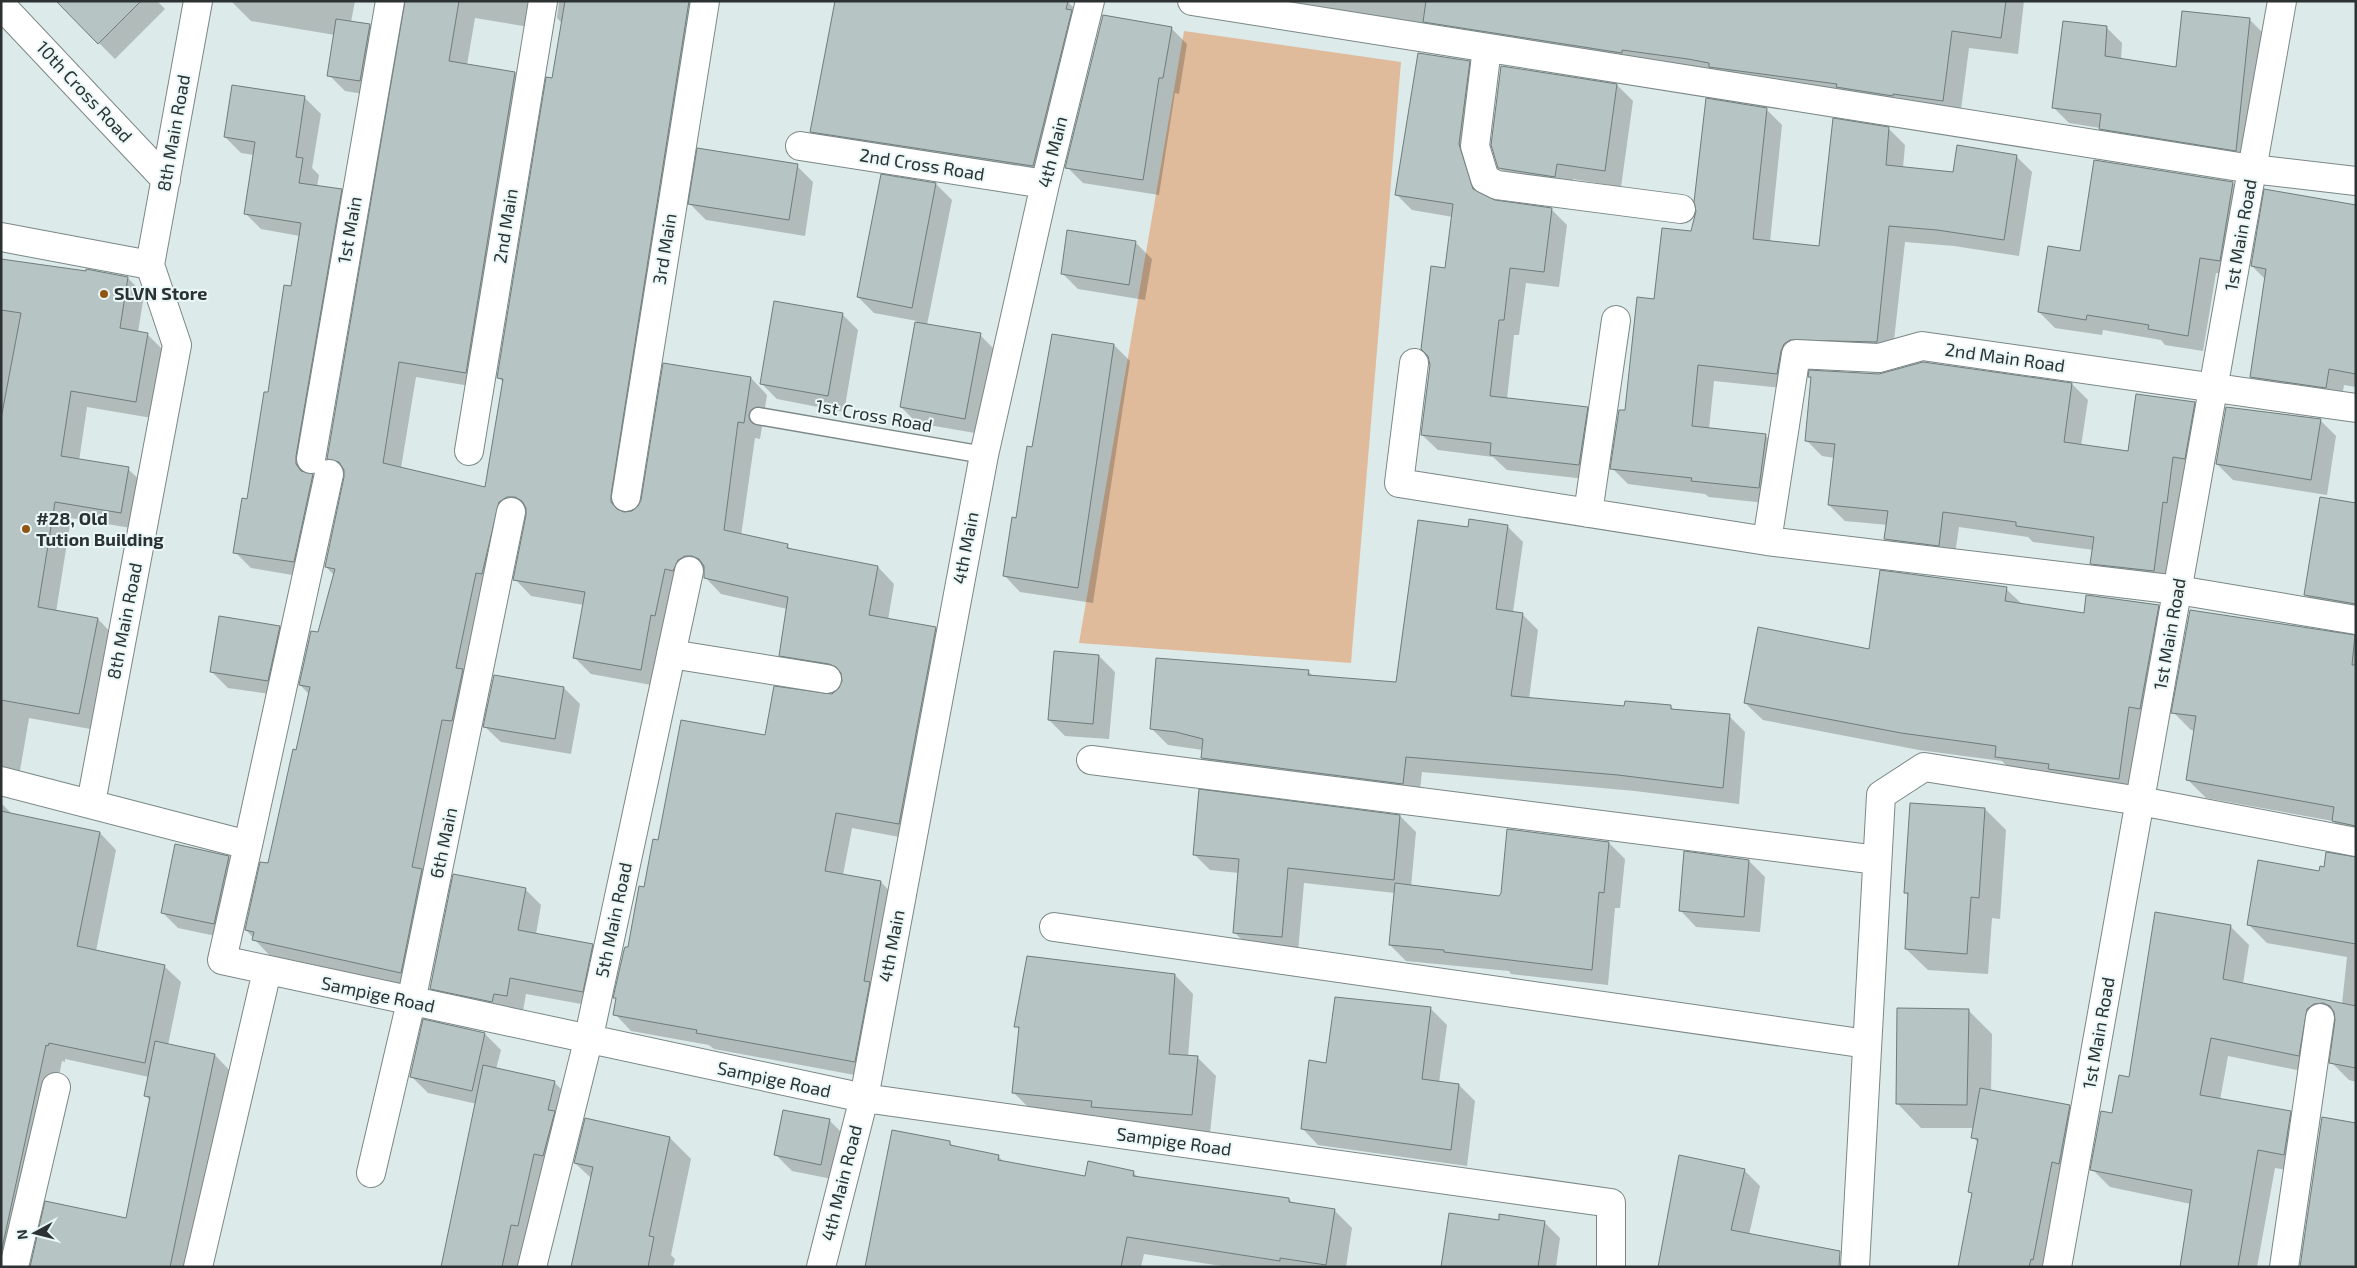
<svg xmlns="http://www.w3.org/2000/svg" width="2357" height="1268" font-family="'Exo 2',sans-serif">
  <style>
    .green { fill: #e0bb9b }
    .shadow { fill: #0003; fill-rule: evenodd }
    .building { fill: #b7c4c4; stroke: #707c7c }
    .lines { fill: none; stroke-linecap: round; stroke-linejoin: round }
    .lane-casing { stroke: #7b8786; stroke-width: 19 }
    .street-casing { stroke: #7b8786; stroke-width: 30 }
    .lane { stroke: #fff; stroke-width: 16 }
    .street { stroke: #fff; stroke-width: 28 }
    .poi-dot { fill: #905513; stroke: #eaf7f7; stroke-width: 2 }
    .labels { text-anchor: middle; stroke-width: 4; stroke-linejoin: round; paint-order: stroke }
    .street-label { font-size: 18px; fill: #2c3131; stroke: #eaf7f7 }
    .poi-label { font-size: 18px; font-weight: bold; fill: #2c3131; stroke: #eaf7f7; text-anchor: start }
  </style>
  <rect width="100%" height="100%" fill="#dceae9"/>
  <!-- green -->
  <path class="green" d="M1184 31 1401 62 1351 663 1079 643Z"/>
  <!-- shadow -->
  <path class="shadow" d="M63 1H157L165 9 115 59 62 6Z
    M231 1H355L351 22 370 25 386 41 376 96 345 91 329 75 335 35 251 21Z
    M406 1H714L706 15 627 513H633L639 507 642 500 664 365 751 378 767 395 760 439 755 438 741 536 787 545 792 551 878 567 894 584 888 620 935 628 952 645 915 840 852 828 843 875 881 882 897 899 871 1078 714 1049 709 1045 631 1031 615 1014 617 1000 615 997 659 841 766 737 840 689 843 679 797 672 780 655 787 609 721 594 705 577V572H701L657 686 591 674 575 658 584 605 531 596 515 579 527 513H523L417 988 270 956 246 930 269 865 297 751 309 694 300 685 319 633 334 575 326 567 345 475 328 458ZM555 2H559L557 18 563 24 498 377 504 383 486 488 401 468 416 377 482 388 531 90 515 73 467 65 475 18 541 29Z
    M1067 1 1085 19 1051 184 829 149 811 131Z
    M1272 1H2024L2018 54 1969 48 1960 117Z
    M2249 19 2265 35 2252 166 2116 144 2100 128 2069 123 2053 107 2106 27 2122 43 2121 60 2177 68Z
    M1171 28 1187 44 1179 94 1175 93 1159 195 1083 183 1067 167Z
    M1469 62 1485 78 1475 161 1486 197 1495 202 1551 209 1567 225 1559 287 1526 283 1519 335H1514L1507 399 1587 408 1603 423 1594 480 1507 470 1493 457 1438 450 1422 435 1453 217 1412 210 1397 195Z
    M1502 67 1617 85 1633 101 1621 187 1573 179 1571 192 1515 184 1499 167Z
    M305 98 321 114 312 168 319 175 317 187 341 191 357 207 311 473 328 491 310 578 251 568 235 552 248 501 292 287 300 236 261 229 245 213 254 155 241 153 225 137Z
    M1766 109 1782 125 1770 242 1820 248 1889 129 1905 145 1903 168 1954 173 2016 156 2032 172 2019 256 1954 246 1905 242 1892 358 1806 355 1793 389 1714 381 1709 429 1765 435 1781 451 1775 504 1709 497 1705 494 1628 484 1612 468 1655 300 1692 233Z
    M797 166 813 182 805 236 706 220 690 204Z
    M2233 183 2249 199 2236 277 2216 273 2203 351 2165 345 2161 340 2103 330 2102 335 2055 328 2039 312 2081 253Z
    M936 184 952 200 927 325 980 335 996 351 981 434 917 423 901 407 917 321 874 313 858 297Z
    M2356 206V387L2344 385 2341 403 2267 393 2251 377 2266 280 2252 266Z
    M1136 243 1152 259 1145 300 1078 289 1062 273Z
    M1 260 128 278 144 295 138 332 147 334 164 351 152 418 87 407 79 461 128 469 145 485 137 529 71 518 56 612 98 619 114 636 96 730 29 718 18 782 2 795V804L12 814 100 833 116 850 96 951 164 966 181 982 168 1045 215 1055 231 1072 190 1267H30L46 1202 127 1219 150 1101 146 1096 149 1077 65 1059V1062L62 1061 39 1176 1 1267Z
    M842 314 858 330 844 412 777 399 761 383Z
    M1053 335 1114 345 1130 361 1093 603 1020 592 1004 575 1033 448Z
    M1810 377 2072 384 2088 400 2081 446 2129 453 2194 403 2210 419 2169 587 2108 579 2092 563 2094 550 2033 542 2028 537 1959 527 1954 561 1902 555 1886 539 1888 525 1845 521 1829 505 1835 458 1822 456 1806 440 1812 380Z
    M2320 420 2336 436 2327 495 2233 480 2217 464Z
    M2356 504V617L2322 611 2306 595Z
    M1507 526 1523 542 1513 612 1522 614 1538 630 1529 699 1625 708 1671 707 1675 711 1729 716 1745 732 1739 804 1635 791 1422 772 1419 799 1219 774 1203 758V750L1168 745 1152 729 1308 671 1313 676 1397 683 1469 529Z
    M2006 589 2023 605 2085 614 2158 607 2176 624 2137 796 2014 774 2002 761 1919 750 1763 720 1745 703 1870 650Z
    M279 627 295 643 284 696 228 688 212 672Z
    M2355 636 2356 840 2351 839 2333 821 2206 798 2188 780 2195 731 2191 730 2173 712Z
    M1099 656 1115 672 1109 739 1065 736 1049 720Z
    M564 688 580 704 571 754 501 742 484 726Z
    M1985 809 2006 830 2000 919 1992 918 1988 974 1928 970 1906 949 1909 897 1905 892Z
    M1400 816 1416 832 1411 887 1500 897 1609 843 1625 859 1620 908H1615L1608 985 1511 974 1509 971 1406 961 1390 945 1395 893 1304 883 1298 952 1250 948 1234 932 1239 873 1210 870 1194 854Z
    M176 846 229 857 245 874 230 939 178 928 162 912Z
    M2356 857V1082L2349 1080 2331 1062 2337 1021H2332L2316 1074 2228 1056 2220 1100 2290 1112 2308 1131 2302 1172 2275 1168 2257 1267H2181L2191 1204 2110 1187 2092 1169 2130 1079 2156 914 2231 927 2249 945 2243 984 2342 1004 2347 957 2267 943 2249 925 2325 868Z
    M1749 861 1765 877 1760 932 1696 927 1680 910Z
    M525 889 541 905 536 934 592 945 608 961 598 1007 526 994 523 1011 447 1004 431 988Z
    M1175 975 1193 994 1188 1057H1197L1216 1076 1210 1133 1032 1111 1014 1093 1020 1030 1016 1026Z
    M1336 999 1431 1009 1447 1025 1439 1083 1459 1085 1475 1101 1467 1166 1318 1145 1302 1128 1327 1064Z
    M1968 1010 1992 1034 1991 1092 2069 1106 2085 1122 2051 1267H1959L1972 1195 1970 1192 1978 1143 1973 1137 1974 1128H1921L1898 1104Z
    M485 1034 501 1050 496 1069 554 1082 570 1098 522 1267H442L477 1104 428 1093 412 1077Z
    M829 1120 845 1136 837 1180 792 1171 776 1155Z
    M670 1138 691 1159 671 1255 675 1259 673 1267H573L592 1179 575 1163Z
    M950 1143 954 1147 998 1156 1005 1163 1086 1178 1133 1172 1139 1178 1289 1199 1294 1205 1334 1210 1352 1228 1346 1267H1228L1144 1254 1141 1267H866Z
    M1744 1170 1760 1186 1749 1235 1659 1267Z
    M1500 1222H1544L1560 1238 1556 1267H1443Z"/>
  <!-- building -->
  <path class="building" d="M56 1H141L98 44Z
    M405 1H459L449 61 515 72 466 373 399 362 383 463 485 487 503 379 497 378 546 77 552 78 565 1H689L611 495V502L617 509 624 512 632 511 638 506 641 500 663 363 751 377 744 423 738 422 724 530 788 544 787 548 878 566 869 615 936 627 899 824 836 813 825 871 881 881 864 981 870 982 855 1062 696 1033 697 1030 613 1015 616 998H613L624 950 625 947H628L639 886 644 887 653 839 658 840 681 720 765 735 774 686 832 694 839 688 842 681 841 673 836 667 829 664 779 656 788 597 704 578V566L699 559 692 556H685L678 560 673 571 665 569 655 616 651 615 641 670 573 658 585 592 513 580 526 515V508L522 501 515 497H507L499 502 482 574 476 573 456 668 463 669 452 721 442 720 412 867 422 869 401 973 252 940 254 932 245 930 260 862 268 863 293 749 296 750 310 687 299 685 311 631 318 632 335 569 325 567 344 477V470L339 462 327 459Z
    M835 1H1068L1066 9 1072 10 1033 166 810 132Z
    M1426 1H2006L2001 38 1952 31 1943 101 1893 94V96L1836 87 1837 84 1709 67V63L1688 59 1622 50V53L1423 22Z
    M2182 11 2250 18 2236 151 2099 129 2101 114 2052 108 2063 21 2107 26 2105 56 2176 67Z
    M1103 15 1172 27 1163 78H1159L1143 180 1065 168Z
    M336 19 370 24 360 81 327 76Z
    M1418 53 1470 61 1459 144 1473 189 1495 200 1552 208 1544 272 1510 268 1504 320H1499L1490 396 1588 407 1579 465 1490 455 1491 443 1421 435 1430 365 1428 356 1421 349 1431 266 1445 268 1453 204 1395 195Z
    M1501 66 1617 84 1605 171 1557 164 1555 177 1498 168 1491 145Z
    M232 85 305 96 296 157 303 158 299 183 342 189 296 456V464L301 471 313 474 294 562 233 553 242 498 247 499 264 392H268L284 285 291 286 301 223 244 214 255 142 224 137Z
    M1706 98 1767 108 1753 239 1819 246 1833 118 1889 127 1886 165 1953 172 1957 145 2017 155 2004 240 1937 230 1889 226 1877 342 1790 340 1784 344 1781 351 1777 374 1698 365 1692 426 1766 434 1759 488 1691 481 1692 478 1610 469 1619 410H1625L1637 297 1654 299 1662 228 1691 231 1696 211 1694 202Z
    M697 148 798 164 789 220 688 204Z
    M2094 160 2233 182 2220 261 2200 258 2188 336 2148 329 2149 325 2087 315 2086 320 2038 312 2048 246 2080 251Z
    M881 174 936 183 912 308 857 297Z
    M2264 189 2356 205V374L2329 369 2326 388 2250 377 2266 269 2251 266Z
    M1067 230 1136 241 1129 285 1061 274Z
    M1 259 86 271V269L128 277 120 328 148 333 136 402 71 391 61 456 129 467 121 513 55 502 38 607 98 618 79 714 1 700V419L21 313 1 310Z
    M774 301 843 313 828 396 760 384Z
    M915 322 981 333 965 419 900 407Z
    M1052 334 1114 344 1078 588 1003 576 1012 517 1016 518 1027 446 1032 447Z
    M1923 362 2072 383 2064 442 2128 451 2136 394 2195 402 2185 459 2173 457 2167 503 2163 502 2154 571 2090 564 2094 537 2016 526V522L1943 512 1939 546 1884 539 1888 511 1828 505 1835 444 1805 441 1811 377H1808L1809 370 1879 374Z
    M2226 407 2321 419 2311 480 2216 464Z
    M2320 497 2356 503V604L2304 595Z
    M1469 519 1508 525 1496 609 1523 613 1511 696 1624 706 1625 701 1671 705V709L1730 714 1723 788 1618 775 1406 757 1403 784 1201 758 1203 739 1176 732 1150 729 1156 658 1309 670 1308 675 1396 682 1418 520 1468 527Z
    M1880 570 2007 587 2005 601 2084 613 2086 595 2159 605 2140 709 2129 707 2119 779 2048 769 2049 764 1995 757 1996 746 1901 733 1744 703 1758 627 1869 649Z
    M2190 610 2355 635 2352 665H2356V826L2332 821 2334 807 2186 780 2196 716 2171 713Z
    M219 616 280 626 268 681 210 672Z
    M1054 651 1099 655 1093 724 1048 720Z
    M494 675 564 687 555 739 483 727Z
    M1199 789 1400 815 1394 880 1288 868 1282 937 1233 933 1239 859 1193 855Z
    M1910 803 1985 808 1979 898 1971 897 1967 954 1905 949 1908 893H1904Z
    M1 811 100 832 77 946 165 965 145 1063 49 1043 48 1046 46 1045 1 1253Z
    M1507 829 1609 842 1604 893 1599 892 1592 970 1444 952V950L1389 945 1395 883 1499 896 1501 893Z
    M175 844 229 856 214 924 161 913Z
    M1684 851 1749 860 1744 917 1679 911Z
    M2326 852 2356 857V944L2247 925 2258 860 2319 871 2320 866 2324 867Z
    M453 874 526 888 518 930 593 944 583 992 510 978 507 996 494 994 492 1002 430 989Z
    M2155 912 2231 925 2223 979 2356 1006V1068L2329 1063 2335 1020 2334 1012 2330 1006 2323 1003 2314 1004 2307 1009 2299 1056 2211 1038 2200 1095 2291 1111 2284 1155 2258 1150 2238 1267H2180L2192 1190 2090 1170 2101 1111 2112 1113 2119 1075 2129 1077Z
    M1027 956 1175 974 1169 1054 1198 1056 1192 1115 1091 1107 1092 1101 1012 1093 1019 1027H1014Z
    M1335 997 1431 1007 1422 1079 1459 1084 1451 1150 1301 1129 1309 1060 1326 1063Z
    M1897 1008 1969 1009 1967 1105 1896 1104Z
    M423 1019 485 1033 472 1091 410 1077Z
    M155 1041 215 1054 170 1267H30L45 1201 126 1218 150 1097 144 1096Z
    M483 1065 555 1081 548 1110 555 1111 543 1156 534 1154 518 1226 511 1225 502 1267H441Z
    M1980 1088 2070 1105 2059 1164 2052 1162 2033 1260 2031 1259 2029 1267H1958L1972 1193 1968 1192 1978 1139 1971 1138Z
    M783 1110 830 1119 821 1165 774 1155Z
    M2322 1117 2356 1123V1267H2300Z
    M585 1118 670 1137 649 1236 654 1237 648 1267H571L593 1167 574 1163Z
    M892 1130 950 1141V1145L999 1155 998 1160 1085 1176 1088 1161 1134 1171 1133 1176 1289 1198V1202L1335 1209 1326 1265 1280 1258V1261L1127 1237 1121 1267H865Z
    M1679 1155 1745 1169 1731 1230 1840 1251 1839 1267H1658Z
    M1449 1213 1499 1220V1214L1545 1221 1538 1267H1441Z"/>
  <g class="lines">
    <!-- lane casing -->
    <g class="lane-casing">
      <path id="lane" d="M758 416 984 455"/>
    </g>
    <!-- street casing -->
    <g class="street-casing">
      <path id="street" d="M1192 1 2252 169 2356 181
        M1 5 166 180
        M1487 48 1475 146 1485 179 1497 185 1681 209
        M800 146 1045 184
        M1 237 150 265 177 345 91 803
        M150 265 198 1
        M1414 363 1399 483 1767 541 2178 590 2356 620
        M469 451 543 1
        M311 459 390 1
        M626 497 705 1
        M1588 513 1616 320
        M1767 541 1796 354 1879 358 1922 346 2356 408
        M671 654 827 679
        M1091 760 1877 860
        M1 781 248 845 222 960 864 1098 1611 1203V1267
        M248 845 329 474
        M1054 927 1867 1044
        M371 1173 411 1002 511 512
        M14 1267 56 1087
        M198 1267 267 971
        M532 1267 588 1041 689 571
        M821 1267 864 1098 984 455 1045 184 1090 1
        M1855 1267 1881 795 1924 767 2140 801 2356 842
        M2057 1267 2282 1
        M2284 1267 2320 1018"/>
    </g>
    <!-- lane -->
    <use href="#lane" class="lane"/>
    <!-- street -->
    <use href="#street" class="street"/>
  </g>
  <!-- markers -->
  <g class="poi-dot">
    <circle cx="104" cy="294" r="5"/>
    <circle cx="26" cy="529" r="5"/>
  </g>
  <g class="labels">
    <!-- street labels -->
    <g class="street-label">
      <text transform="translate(84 92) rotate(47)" y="6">10th Cross Road</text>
      <text transform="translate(174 133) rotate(-80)" y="6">8th Main Road</text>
      <text transform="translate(1053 152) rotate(-76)" y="6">4th Main</text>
      <text transform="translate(922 165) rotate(9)" y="6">2nd Cross Road</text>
      <text transform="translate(506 226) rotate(-81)" y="6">2nd Main</text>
      <text transform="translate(350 230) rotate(-80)" y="6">1st Main</text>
      <text transform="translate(2241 235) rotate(-80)" y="6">1st Main Road</text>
      <text transform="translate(665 249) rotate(-81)" y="6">3rd Main</text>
      <text transform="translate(2005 358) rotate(8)" y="6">2nd Main Road</text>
      <text transform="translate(874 416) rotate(10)" y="6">1st Cross Road</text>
      <text transform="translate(966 548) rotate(-79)" y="6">4th Main</text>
      <text transform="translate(125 621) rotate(-79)" y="6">8th Main Road</text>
      <text transform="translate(2170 634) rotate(-80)" y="6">1st Main Road</text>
      <text transform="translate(444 843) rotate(-78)" y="6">6th Main</text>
      <text transform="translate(614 920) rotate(-78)" y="6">5th Main Road</text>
      <text transform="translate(892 946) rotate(-79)" y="6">4th Main</text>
      <text transform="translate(378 995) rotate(12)" y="6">Sampige Road</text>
      <text transform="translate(2099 1033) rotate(-80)" y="6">1st Main Road</text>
      <text transform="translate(774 1080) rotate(12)" y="6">Sampige Road</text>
      <text transform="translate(1174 1142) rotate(8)" y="6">Sampige Road</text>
      <text transform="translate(842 1183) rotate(-76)" y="6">4th Main Road</text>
    </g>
    <!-- poi labels -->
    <g class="poi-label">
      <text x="114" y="300">SLVN Store</text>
      <text x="36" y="525">#28, Old<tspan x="36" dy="21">Tution Building</tspan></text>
    </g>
  </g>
  <!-- border -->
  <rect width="2357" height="1268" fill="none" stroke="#2c3131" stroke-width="5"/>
  <!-- north arrow -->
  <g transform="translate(35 1233) rotate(263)" stroke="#eaf7f7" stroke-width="4" paint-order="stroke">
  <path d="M0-4L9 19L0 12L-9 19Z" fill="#2c3131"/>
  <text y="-8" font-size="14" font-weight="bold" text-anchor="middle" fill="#2c3131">N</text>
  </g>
</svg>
